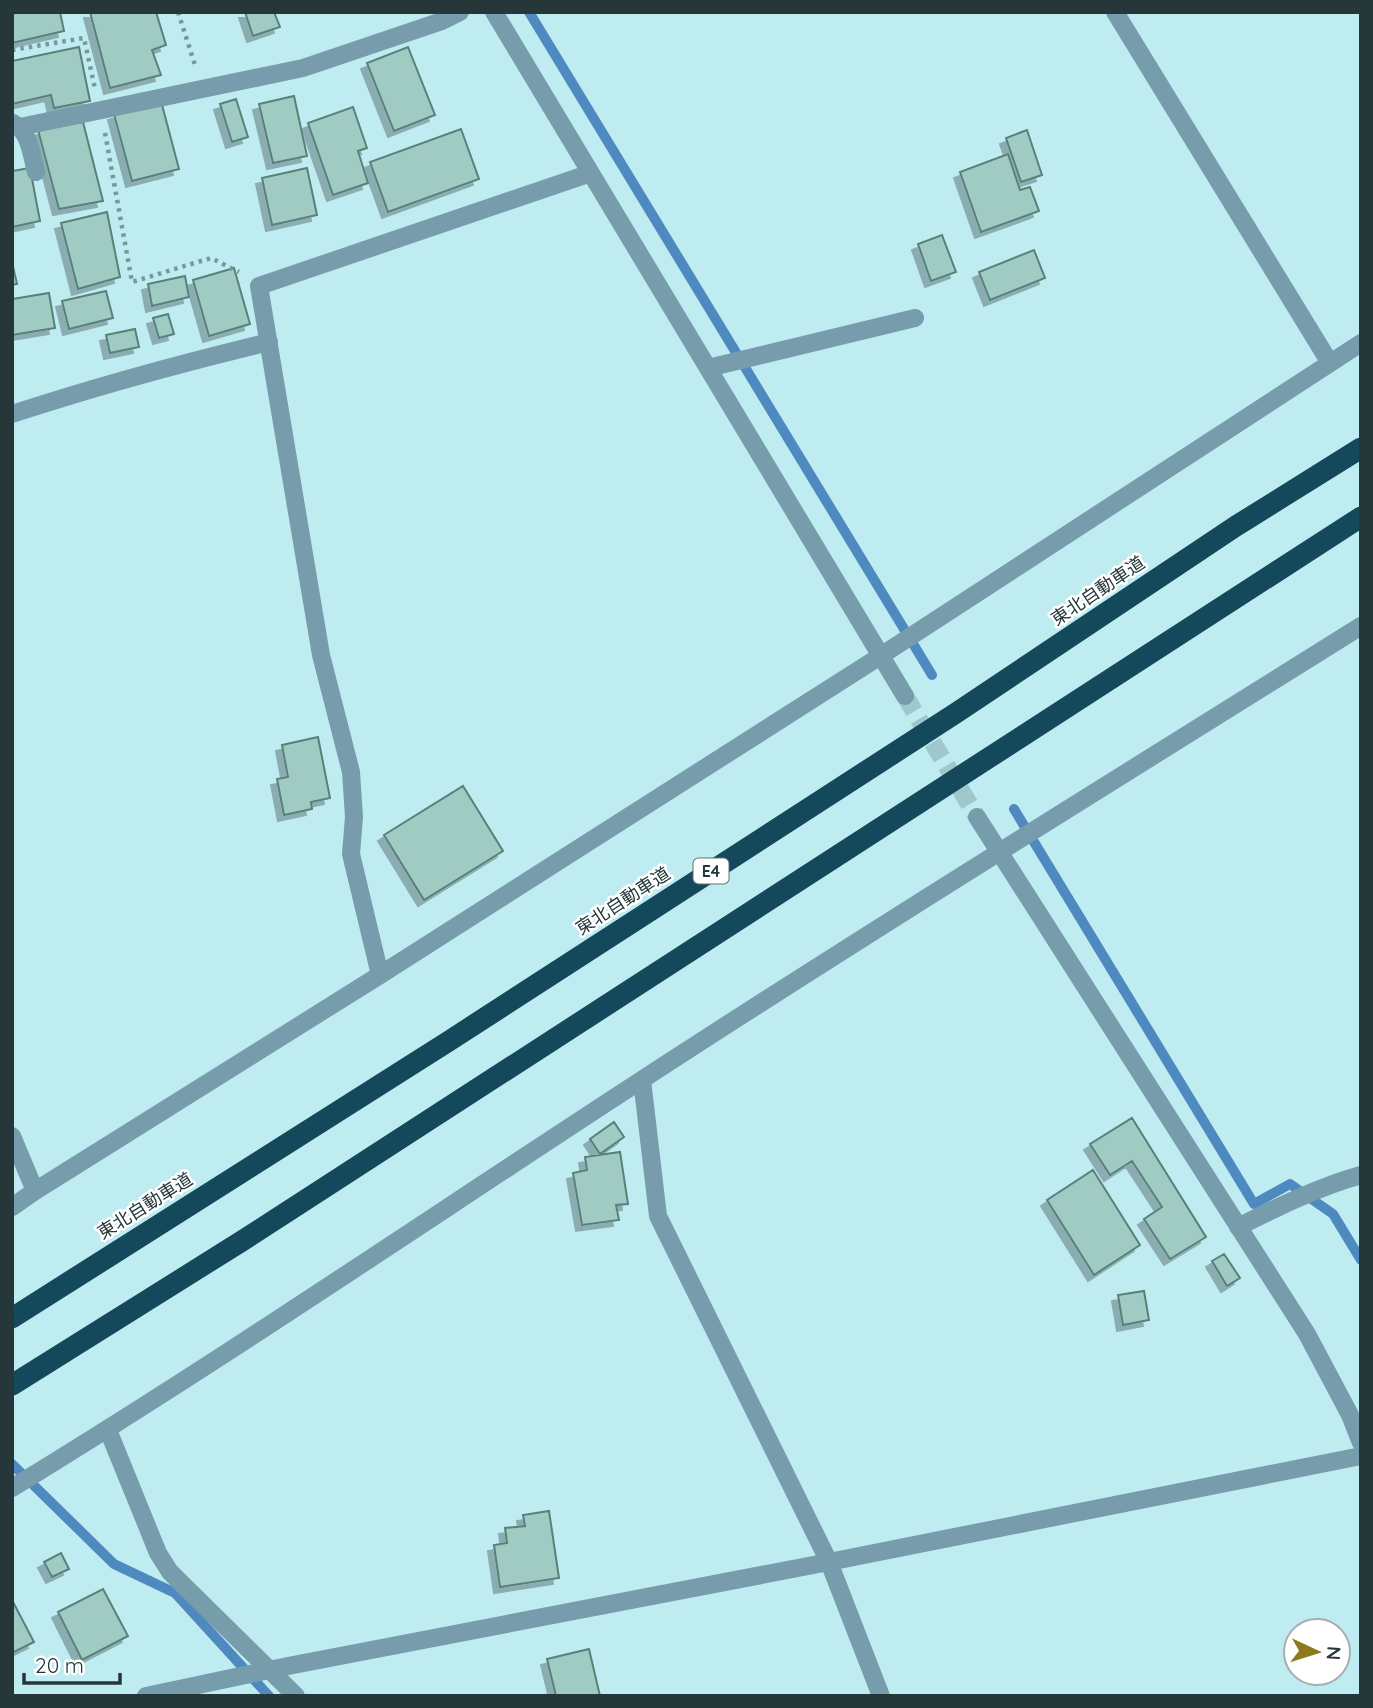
<svg xmlns="http://www.w3.org/2000/svg" width="1373" height="1708" font-family="Quicksand,'Noto Sans JP',sans-serif">
  <style>
    .lines { fill: none; stroke-linecap: round; stroke-linejoin: round }
    .stream { stroke: #4e89c0; stroke-width: 10 }
    .building { fill: #9fcbc3; stroke: #58817a; stroke-width: 2; filter: url(#shadow) }
    .minor-tunnel { stroke: #9fc8cc; stroke-width: 18; stroke-dasharray: 18 9; stroke-linecap: butt }
    .path { stroke: #77989c; stroke-width: 4.5; stroke-dasharray: 3.5 5; stroke-linecap: butt }
    .minor { stroke: #779cac; stroke-width: 18 }
    .motorway { stroke: #14485b; stroke-width: 21 }
    .labels { text-anchor: middle; stroke-width: 5; stroke-linejoin: round; paint-order: stroke }
    .shield { fill: #fff; stroke: #667374; stroke-width: 2 }
    .shield-label { font-size: 16px; font-weight: bold; fill: #253739 }
    .street-label { font-size: 18px; fill: #253739; stroke: #fff }
  </style>
  <defs>
    <filter id="shadow"><feDropShadow dx="-6" dy="6" stdDeviation="0" flood-color="#0004"/></filter>
  </defs>
  <rect width="100%" height="100%" fill="#beecf1"/>
  <g class="lines">
    <!-- stream -->
    <path class="stream" d="M529 12 932 675
      M1014 809 1254 1204 1290 1184 1333 1214 1361 1260
      M12 1464 114 1564 175 1593 269 1696"/>
  </g>
  <!-- building -->
  <path class="building" d="M20 12H60L64 31 12 43V14Z
    M90 12H156L166 45 152 50 161 75 110 88Z
    M245 12H274L280 27 253 36Z
    M79 47 90 101 54 108 51 95 12 104V61Z
    M408 47 435 115 394 131 367 63Z
    M294 96 307 156 273 163 259 104Z
    M236 99 248 137 232 142 220 104Z
    M161 101 179 169 132 181 114 114Z
    M353 107 367 148 358 151 368 183 333 195 308 123Z
    M83 122 103 201 59 209 38 130Z
    M461 129 479 179 388 212 370 162Z
    M1027 130 1042 175 1021 182 1006 138Z
    M1008 154 1020 190 1030 187 1039 211 981 232 960 172Z
    M30 168 40 221 12 227V171Z
    M307 168 317 215 272 225 262 178Z
    M107 212 120 277 78 289 61 223Z
    M942 235 956 272 931 281 918 244Z
    M1034 250 1045 278 990 300 979 272Z
    M12 262 17 284 12 285Z
    M234 268 250 324 209 336 193 280Z
    M185 276 189 297 152 306 148 284Z
    M106 291 113 318 69 329 62 301Z
    M49 293 55 328 12 335V299Z
    M168 314 174 334 159 338 153 318Z
    M135 329 139 347 110 353 106 335Z
    M318 737 330 798 311 802 312 809 284 815 277 779 288 777 282 745Z
    M463 786 503 851 424 900 384 835Z
    M1132 1118 1206 1237 1170 1259 1144 1219 1162 1207 1132 1161 1110 1175 1090 1144Z
    M614 1122 624 1137 600 1154 590 1139Z
    M620 1152 628 1204 616 1205 619 1220 582 1225 573 1173 587 1170 585 1157Z
    M1093 1170 1140 1245 1094 1275 1047 1200Z
    M1224 1254 1240 1278 1227 1286 1212 1261Z
    M1144 1291 1149 1320 1123 1325 1118 1295Z
    M549 1511 559 1578 500 1587 494 1545 507 1543 505 1528 525 1526 523 1515Z
    M61 1553 69 1569 52 1577 44 1562Z
    M103 1589 128 1636 82 1660 58 1612Z
    M12 1600 34 1642 12 1653Z
    M589 1649 600 1696H556L547 1659Z"/>
  <g class="lines">
    <!-- minor-tunnel -->
    <path class="minor-tunnel" d="M905 696 977 817"/>
    <!-- path -->
    <path class="path" d="M178 12 195 65
      M12 50 84 38 95 89
      M105 133 132 282 211 258 239 272"/>
    <!-- minor -->
    <path class="minor" d="M494 12 905 696
      M1115 12 1330 363
      M13 123C30 132 31 154 36 172
      M20 127 303 68 442 21 460 12
      M708 368 915 318
      M12 414C97 386 182 363 269 342
      M977 817 1307 1334 1350 1415 1361 1443
      M380 975 351 854 354 817 351 772 321 655 259 286 591 173
      M642 1080 658 1216 829 1562 881 1696
      M12 1136 35 1191
      M12 1207 35 1191 380 975 882 655 1361 343
      M1238 1227C1278 1207 1318 1187 1361 1175
      M108 1430 158 1553 170 1572 296 1696
      M12 1488C225 1358 431 1217 640 1081 878 926 1120 777 1361 626
      M146 1696 288 1666 829 1562 1361 1456"/>
    <!-- motorway -->
    <path class="motorway" d="M12 1318 449 1041 956 713 1236 526 1361 448
      M12 1385 242 1241 1361 517"/>
  </g>
  <g class="labels">
    <!-- shield labels -->
    <rect class="shield" x="693.5" y="858.5" width="35" height="25" rx="5"/>
    <g class="shield-label">
      <text x="711" y="877">E4</text>
    </g>
    <!-- street labels -->
    <g class="street-label">
      <text transform="translate(1098 591) rotate(-34)" y="6">東北自動車道</text>
      <text transform="translate(623 901) rotate(-33)" y="6">東北自動車道</text>
      <text transform="translate(145 1206) rotate(-32)" y="6">東北自動車道</text>
    </g>
  </g>
  <!-- border -->
  <rect width="1373" height="1708" fill="none" stroke="#253739" stroke-width="28"/>
  <!-- north arrow -->
  <g transform="translate(1317 1652) rotate(94)"><circle r="33" fill="#ffffff" stroke="#a8afb0" stroke-width="2"/>
  <path d="M0-5L12 26L0 18L-12 26Z" fill="#8f791f"/>
  <text y="-10" font-size="19" font-weight="bold" text-anchor="middle" fill="#253739">N</text>
  </g>
  <!-- scale -->
  <path d="M24 1673v10h96v-10" fill="none" stroke="#253739" stroke-width="3.5"/>
  <text x="35" y="1673" font-size="21" fill="#253739" stroke="#ffffff" stroke-width="5" paint-order="stroke">20 m</text>
</svg>
